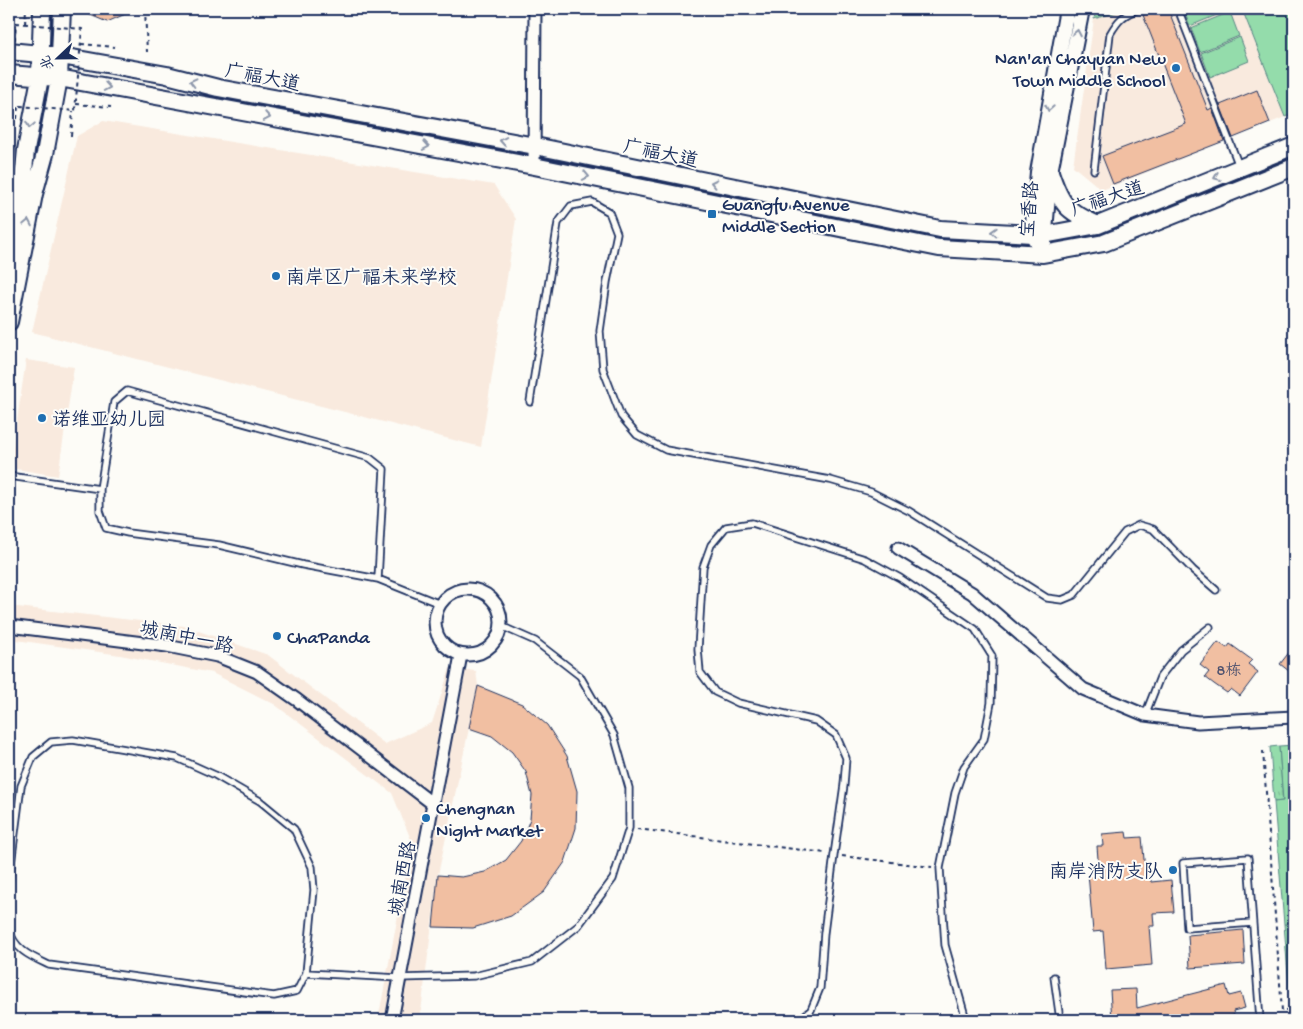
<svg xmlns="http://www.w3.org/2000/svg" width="1303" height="1029" font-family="'Gochi Hand','LXGW WenKai TC',sans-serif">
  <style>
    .built { fill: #f9eade }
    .grass { fill: url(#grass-tufts); stroke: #588684 }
    .park { fill: #94dcab; stroke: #588684 }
    .building { fill: #f1bfa2; stroke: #1b2f5e }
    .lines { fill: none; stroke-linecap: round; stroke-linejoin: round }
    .service-casing { stroke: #1b2f5e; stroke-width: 9 }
    .minor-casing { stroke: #1b2f5e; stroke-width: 15 }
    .tertiary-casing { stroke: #1b2f5e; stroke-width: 18 }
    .secondary-casing { stroke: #1b2f5e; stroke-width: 20 }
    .path { stroke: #1b2f5e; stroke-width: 2; stroke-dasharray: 4 4; stroke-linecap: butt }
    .service { stroke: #fdfcf7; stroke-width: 5.5 }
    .minor { stroke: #fdfcf7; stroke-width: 11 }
    .tertiary { stroke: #fdfcf7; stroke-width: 14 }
    .secondary { stroke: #fdfcf7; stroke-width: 16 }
    .path-bridge { stroke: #1b2f5e; stroke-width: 2; stroke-dasharray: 4 4; stroke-linecap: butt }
    .oneway { stroke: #8c96aa }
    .poi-dot { fill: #1f6fb2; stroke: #fdfcf7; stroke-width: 2 }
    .labels { text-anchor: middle; stroke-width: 4; stroke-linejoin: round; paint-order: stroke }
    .number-label { font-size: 16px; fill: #50536f }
    .poi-label { font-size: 19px; fill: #1b2f5e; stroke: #fdfcf7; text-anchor: start }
    .street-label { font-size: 19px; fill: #1b2f5e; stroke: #fdfcf7 }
  </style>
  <defs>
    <pattern id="grass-tufts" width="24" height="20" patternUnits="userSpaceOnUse" patternTransform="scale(1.25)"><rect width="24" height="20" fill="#94dcab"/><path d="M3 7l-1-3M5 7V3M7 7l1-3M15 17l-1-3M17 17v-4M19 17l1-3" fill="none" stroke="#7fbd96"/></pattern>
  </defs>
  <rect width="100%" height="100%" fill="#fdfcf7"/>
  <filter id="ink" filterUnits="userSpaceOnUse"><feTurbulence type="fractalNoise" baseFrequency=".02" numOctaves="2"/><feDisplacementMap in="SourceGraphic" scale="10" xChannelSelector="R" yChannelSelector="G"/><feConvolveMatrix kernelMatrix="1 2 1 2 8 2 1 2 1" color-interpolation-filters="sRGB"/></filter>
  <g filter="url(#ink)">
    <!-- built -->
    <path class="built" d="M1126 9H1242L1285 117 1102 190 1073 166 1094 19Z
      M103 121 494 185 516 219 481 447 32 332 77 136Z
      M26 360 74 367 58 476 10 468Z
      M9 606 184 626 268 655 385 744 432 723 450 668 476 671 478 686 438 875 420 1020H378L412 842 392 793 274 704 212 673 120 655 9 639Z"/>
    <!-- grass -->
    <path class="grass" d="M1279 746 1283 801 1274 802 1270 747Z
      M1284 924H1291L1294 959V987L1289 988Z"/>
    <!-- park -->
    <path class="park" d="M1096 9H1126L1094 19Z
      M1183 9H1228L1229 10 1190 26Z
      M1242 9H1294V113L1285 117Z
      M1230 12 1239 36 1200 52 1191 28Z
      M1240 37 1249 61 1210 77 1201 53Z
      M1294 745V959L1291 924H1284L1274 802 1283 801 1279 746Z"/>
    <!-- building -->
    <path class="building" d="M76 9H137L107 22Z
      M1159 9H1168L1208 110 1212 108 1224 141 1113 184 1102 156 1186 124 1143 15Z
      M1257 90 1270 123 1233 138 1220 105Z
      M1218 642 1227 648 1230 644 1252 660 1248 664 1258 672 1240 696 1231 689 1227 693 1214 684 1205 677 1209 672 1200 665Z
      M1294 646V675L1280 664Z
      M478 686 522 704 547 725 567 756 577 791 576 828 565 862 544 892 511 916 473 928 433 927 438 875 462 877 485 872 506 860 521 841 530 819 532 795 526 772 512 752 492 736 469 728Z
      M1126 832 1127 838 1142 837 1145 871H1150L1151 882 1171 880 1174 912 1153 913 1154 926H1149L1152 965 1106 969 1103 931 1093 932 1088 873 1099 872 1097 846H1103L1102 834Z
      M1243 930 1245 964 1190 968 1188 935Z
      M1226 985 1229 996 1241 993 1245 1008 1233 1011 1234 1015 1215 1020H1112L1110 990 1136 989 1137 1008Z"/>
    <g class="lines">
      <!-- service casing -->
      <g class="service-casing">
        <path id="service" d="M1178 9 1239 166
          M1094 170 1110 34C1118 20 1124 14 1139 9
          M530 402 558 223 571 206 592 202 609 212 617 233 607 282 600 331 603 369 621 416 637 435 666 450 830 480 871 492 909 511 1047 598 1062 600 1074 595 1125 532 1139 525 1153 529 1193 570 1216 590
          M9 476 100 489
          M378 579 384 469 370 458 127 391 114 402 100 489V511L106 528 128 533 219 545 303 565 378 579 440 604
          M1145 715 1160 677 1181 650 1210 627
          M9 880 21 786 33 757 51 742 73 740 177 758 215 775 260 801 294 829 312 867 314 890 306 973 297 991 274 996 49 965C32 957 14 950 9 929
          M1252 923 1187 928 1183 863 1248 858 1260 1020
          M306 973 399 978 474 976 532 962 578 926 613 879 629 828V788L614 735 580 676 535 641 501 626
          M1054 977 1060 1020
          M799 1020 811 1010 820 988 824 933 834 855 844 785 846 758 836 735 816 721 738 703 715 692 700 672 698 649 703 567 711 545 726 527 752 523 865 559 900 578 975 629 992 656 991 703 984 739 964 767 955 793 940 868 945 945 965 1016V1020"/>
      </g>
      <!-- minor casing -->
      <g class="minor-casing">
        <path id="minor" d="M534 166 535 9
          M898 548 972 593 1083 689 1145 715 1198 722 1294 717
          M435 622a33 33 0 1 1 66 0a33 33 0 1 1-66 0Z
          M9 626 167 646 217 656 257 672 297 700 433 804
          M392 1020 461 655"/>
      </g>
      <!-- tertiary casing -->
      <g class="tertiary-casing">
        <path id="tertiary" d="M1044 243 1050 172 1082 9
          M1043 254 1032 234 1038 172 1067 9"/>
      </g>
      <!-- secondary casing -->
      <g class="secondary-casing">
        <path id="secondary" d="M9 51 61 56 167 75 218 88 535 146 940 229 1032 234 1044 235 1098 225 1294 146
          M9 74 59 78 534 166 939 248 1043 254 1104 243 1294 167
          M1050 172C1061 205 1066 211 1098 225
          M9 258 22 191 26 150 40 78 42 9
          M9 322 34 194 45 154 59 78 62 9"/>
      </g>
      <!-- path -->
      <path class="path" d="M145 9 147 52
        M25 24 26 9
        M9 33H15
        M81 44 115 47
        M9 93H10
        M76 104 111 107
        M17 119 18 106
        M71 136 73 111
        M1263 751 1282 1011 1294 1008
        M637 829 825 853
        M842 856 932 867"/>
      <!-- service -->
      <use href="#service" class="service"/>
      <!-- minor -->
      <use href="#minor" class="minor"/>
      <!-- tertiary -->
      <use href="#tertiary" class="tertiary"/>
      <!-- secondary -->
      <use href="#secondary" class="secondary"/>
      <!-- path-bridge -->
      <path class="path-bridge" d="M16 23 82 29 75 111 9 105Z"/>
    </g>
    <!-- one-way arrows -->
    <defs><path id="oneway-chevron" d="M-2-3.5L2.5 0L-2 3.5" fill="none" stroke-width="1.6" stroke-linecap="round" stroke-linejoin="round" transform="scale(1.25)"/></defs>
    <g class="oneway">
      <use href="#oneway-chevron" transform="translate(1077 33) rotate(-79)"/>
      <use href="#oneway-chevron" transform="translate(193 82) rotate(-166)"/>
      <use href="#oneway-chevron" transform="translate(107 87) rotate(10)"/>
      <use href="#oneway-chevron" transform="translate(1049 108) rotate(100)"/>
      <use href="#oneway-chevron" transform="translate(267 117) rotate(10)"/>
      <use href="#oneway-chevron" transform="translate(30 125) rotate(101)"/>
      <use href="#oneway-chevron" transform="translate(503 141) rotate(-170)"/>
      <use href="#oneway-chevron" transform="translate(426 146) rotate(10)"/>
      <use href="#oneway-chevron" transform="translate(586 176) rotate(11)"/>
      <use href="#oneway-chevron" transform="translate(1217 177) rotate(158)"/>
      <use href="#oneway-chevron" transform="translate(714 183) rotate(-168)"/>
      <use href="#oneway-chevron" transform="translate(28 223) rotate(-79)"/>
      <use href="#oneway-chevron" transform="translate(994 232) rotate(-177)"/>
    </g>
  </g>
  <!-- markers -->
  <g class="poi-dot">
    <circle cx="1176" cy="68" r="5"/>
    <rect x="707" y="209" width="10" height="10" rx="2.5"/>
    <circle cx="276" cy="276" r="5"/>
    <circle cx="42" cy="418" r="5"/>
    <circle cx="277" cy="636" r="5"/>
    <circle cx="426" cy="818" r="5"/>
    <circle cx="1173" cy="870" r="5"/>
  </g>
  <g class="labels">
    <!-- number labels -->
    <g class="number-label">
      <text x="1229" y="675">8栋</text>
    </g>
    <!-- poi labels -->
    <g class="poi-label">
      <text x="1166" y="64" text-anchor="end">Nan'an Chayuan New<tspan x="1166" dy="22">Town Middle School</tspan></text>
      <text x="722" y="210">Guangfu Avenue<tspan x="722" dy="22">Middle Section</tspan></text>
      <text x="286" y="283">南岸区广福未来学校</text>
      <text x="52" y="425">诺维亚幼儿园</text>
      <text x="287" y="643">ChaPanda</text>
      <text x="436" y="814">Chengnan<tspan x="436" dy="22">Night Market</tspan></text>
      <text x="1163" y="877" text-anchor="end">南岸消防支队</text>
    </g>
    <!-- street labels -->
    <g class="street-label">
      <text transform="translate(263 76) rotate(11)" y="7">广福大道</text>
      <text transform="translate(661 152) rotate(12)" y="7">广福大道</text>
      <text transform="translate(1107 197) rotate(-18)" y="7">广福大道</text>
      <text transform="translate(1028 209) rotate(-85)" y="7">宝香路</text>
      <text transform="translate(187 636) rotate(12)" y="7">城南中一路</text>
      <text transform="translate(401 878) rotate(-79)" y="7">城南西路</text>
    </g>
  </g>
  <!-- margin -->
  <rect width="1303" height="1029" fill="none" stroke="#fdfcf7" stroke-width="30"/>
  <rect x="15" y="15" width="1273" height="999" fill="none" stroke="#1b2f5e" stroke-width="2" filter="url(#ink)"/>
  <!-- north arrow -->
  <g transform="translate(58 58) rotate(248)" stroke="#fdfcf7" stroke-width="4" paint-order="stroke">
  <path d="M0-4L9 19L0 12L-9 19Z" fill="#1b2f5e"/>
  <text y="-8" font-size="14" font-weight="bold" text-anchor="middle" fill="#1b2f5e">北</text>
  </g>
</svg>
